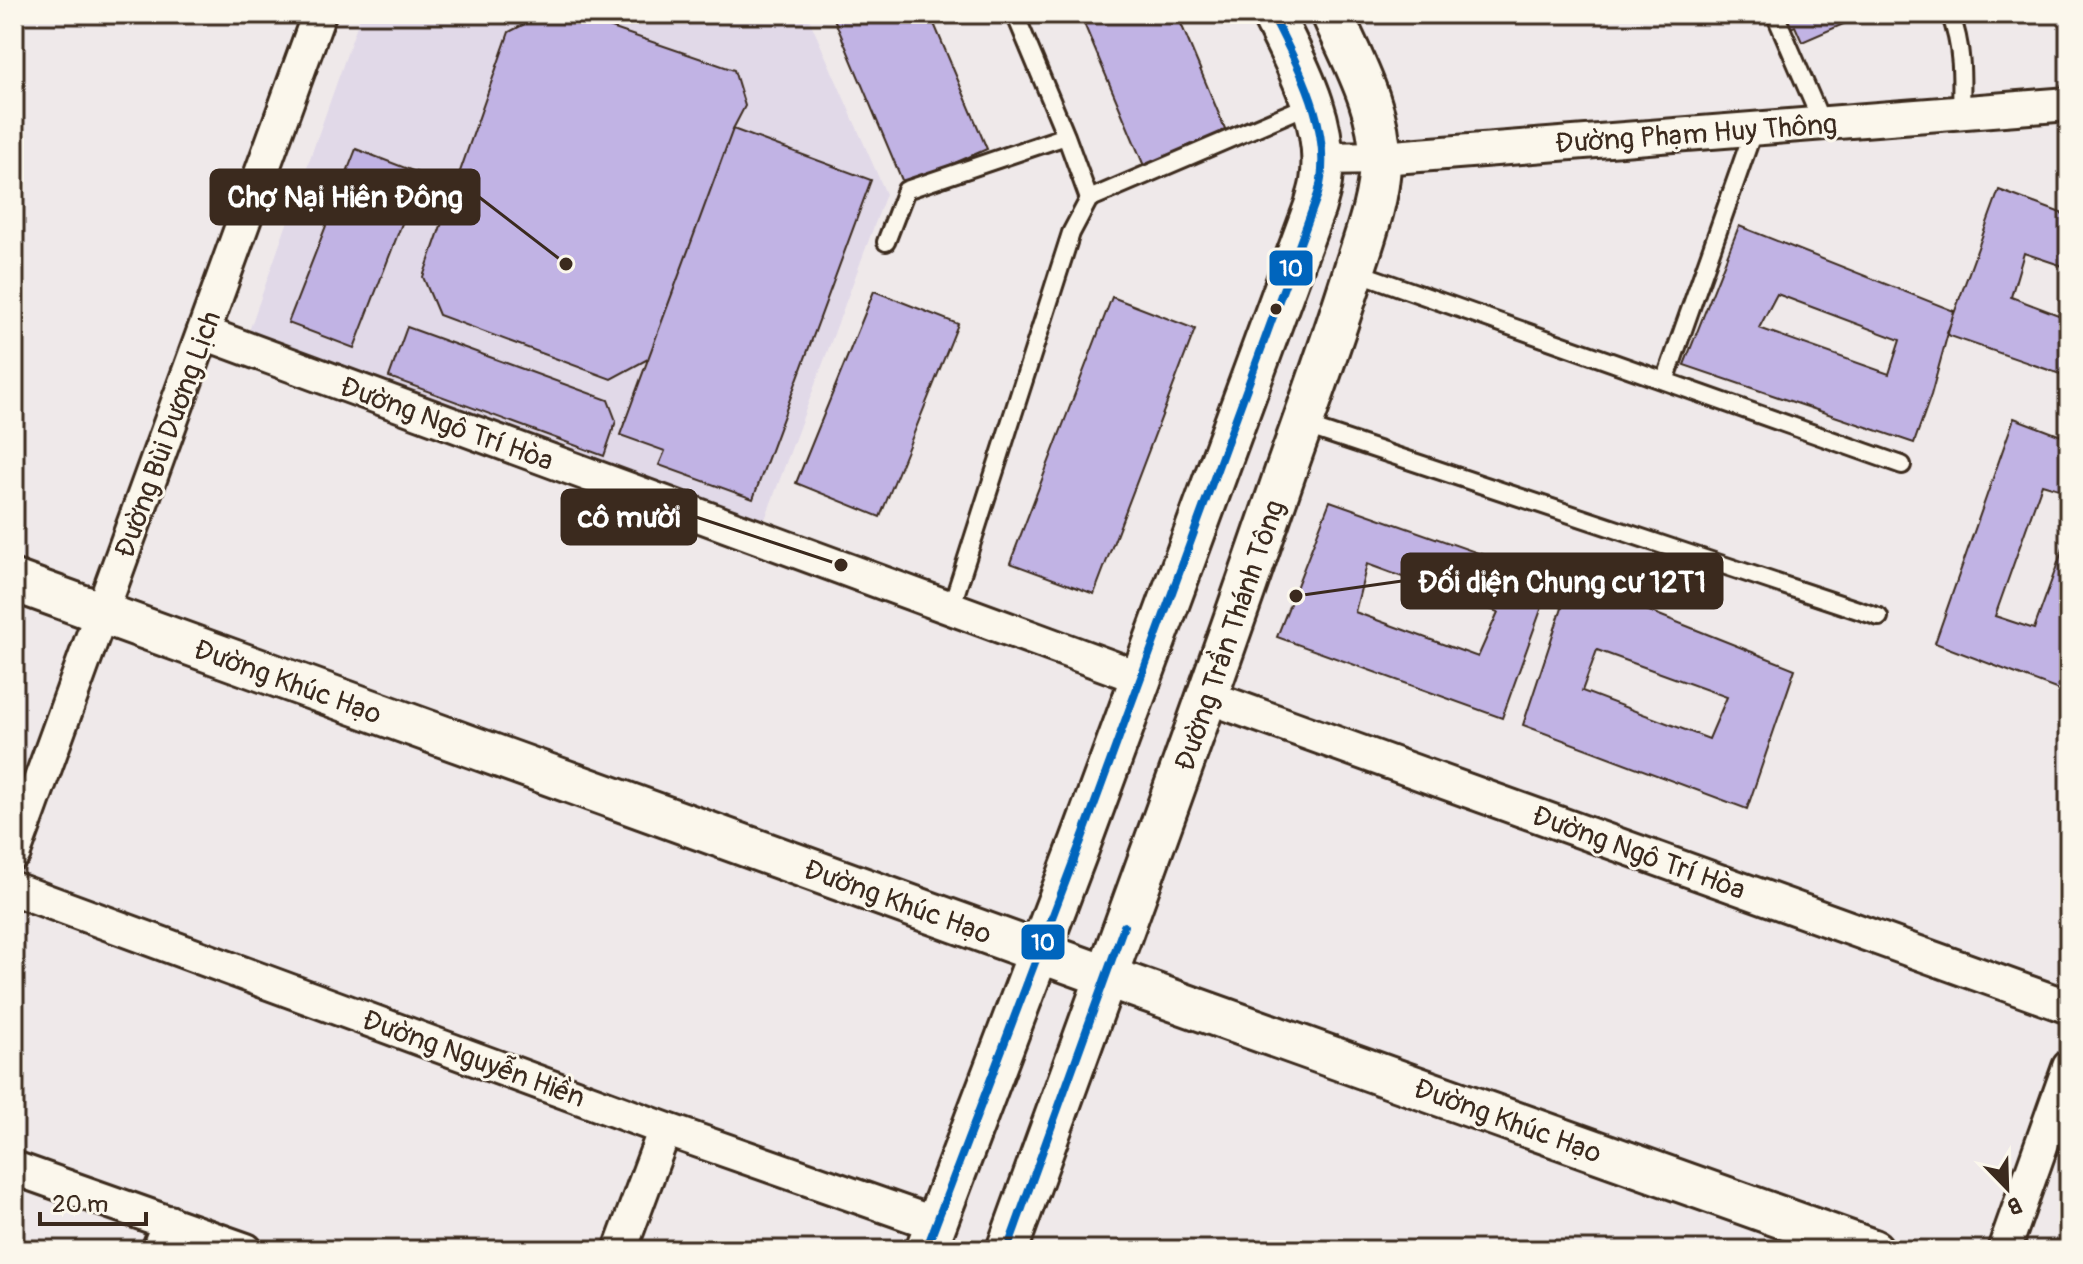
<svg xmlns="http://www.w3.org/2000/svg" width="2083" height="1264" font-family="Pangolin,sans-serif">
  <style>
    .built { fill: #e1d9e8 }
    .building { fill: #c1b3e4; stroke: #3b2a1e; stroke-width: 2; fill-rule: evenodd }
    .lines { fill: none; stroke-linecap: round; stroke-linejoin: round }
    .service-casing { stroke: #3b2a1e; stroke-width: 22 }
    .minor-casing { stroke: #3b2a1e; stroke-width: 38 }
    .tertiary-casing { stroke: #3b2a1e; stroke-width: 46 }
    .service { stroke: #fbf7ec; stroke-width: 16 }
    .minor { stroke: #fbf7ec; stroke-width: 32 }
    .tertiary { stroke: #fbf7ec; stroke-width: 40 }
    .bus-1-casing { stroke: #fbf7ec; stroke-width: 14 }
    .bus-1 { stroke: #0065bd; stroke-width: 8 }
    .bus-dot { fill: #3b2a1e; stroke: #fbf7ec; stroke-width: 3 }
    .labels { text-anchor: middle; stroke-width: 6; stroke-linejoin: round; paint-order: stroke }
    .street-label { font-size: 28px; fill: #3b2a1e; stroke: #fbf7ec }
    .leader { fill: none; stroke: #3b2a1e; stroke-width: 3 }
    .callout-dot { fill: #3b2a1e; stroke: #fbf7ec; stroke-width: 3 }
    .callout { fill: #3b2a1e; stroke: #3b2a1e; stroke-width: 3 }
    .callout-label { font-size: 30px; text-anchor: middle; font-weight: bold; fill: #fff }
    .line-badge { stroke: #fbf7ec; stroke-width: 3 }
    .badge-label { font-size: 22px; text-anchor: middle; font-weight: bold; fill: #fff }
  </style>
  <rect width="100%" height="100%" fill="#efe9ea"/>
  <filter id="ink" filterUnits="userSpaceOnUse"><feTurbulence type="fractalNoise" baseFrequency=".0125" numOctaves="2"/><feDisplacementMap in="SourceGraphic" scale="16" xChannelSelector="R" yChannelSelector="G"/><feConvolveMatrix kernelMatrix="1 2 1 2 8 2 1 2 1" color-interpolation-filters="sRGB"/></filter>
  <g filter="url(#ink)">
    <!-- built -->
    <path class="built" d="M361 14H807L886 194 764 522 248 334Z"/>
    <!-- building -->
    <path class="building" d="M544 14H571L734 70 745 106 733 129 648 359 611 379 439 315 423 277 509 32Z
      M832 14H930L987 149 904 185Z
      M1080 14H1177L1226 131 1144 166Z
      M1781 14H1844L1848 22 1802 42 1795 26 1788 29Z
      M733 129 871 180 753 499 659 465 665 451 620 435Z
      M356 149 421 174 354 348 288 323Z
      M1999 190 2069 216V268L2024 253 2011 297 2069 319V377L1950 336 1947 333Z
      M1739 226 1954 311 1931 395 1914 443 1684 365ZM1777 294 1900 340 1889 374 1759 328Z
      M874 291 958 324 880 517 796 483Z
      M1112 297 1195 329 1094 594 1010 563Z
      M407 327 608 400 616 421 604 456 389 377Z
      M2014 418 2069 439V492L2042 484 1995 616 2034 629 2069 532V694L1935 643Z
      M1330 501 1552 579 1502 718 1277 637ZM1367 564 1498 612 1478 657 1355 612Z
      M1571 580 1795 669 1747 809 1523 725ZM1597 650 1727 697 1709 739 1582 691Z"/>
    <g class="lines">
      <!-- service casing -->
      <g class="service-casing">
        <path id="service" d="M1015 14 1066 136 1089 199
          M1775 14 1822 123
          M1950 14C1963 46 1962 79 1961 113
          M886 242 906 190 1066 136
          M1354 271 1902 465
          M1665 381 1754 129
          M1303 425 1879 617
          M951 608 1071 233 1089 199 1311 104"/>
      </g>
      <!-- minor casing -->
      <g class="minor-casing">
        <path id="minor" d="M1322 159 1381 158 2069 104
          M204 333 1141 678
          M1208 697 2069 1007
          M14 853 319 14
          M14 889 665 1129 936 1224
          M14 1168 246 1250
          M158 1250 169 1222
          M620 1250 665 1129
          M2004 1250 2069 1067"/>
      </g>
      <!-- tertiary casing -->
      <g class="tertiary-casing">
        <path id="tertiary" d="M14 581 1105 976 1873 1250
          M926 1250 1081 841 1315 206C1317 198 1320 190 1321 182 1330 123 1297 65 1272 14
          M1007 1250C1101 990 1197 731 1286 470 1310 402 1335 334 1356 265 1367 231 1379 198 1380 163 1382 111 1352 59 1332 14"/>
      </g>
      <!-- service -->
      <use href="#service" class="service"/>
      <!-- minor -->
      <use href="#minor" class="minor"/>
      <!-- tertiary -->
      <use href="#tertiary" class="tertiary"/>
      <!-- bus-1 casing -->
      <g class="bus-1-casing">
        <path id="bus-1" d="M926 1250 1081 841 1318 194C1335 131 1299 69 1272 14
          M1007 1250 1124 926"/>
      </g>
      <!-- bus-1 -->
      <use href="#bus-1" class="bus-1"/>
    </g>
  </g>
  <!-- markers -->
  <circle class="bus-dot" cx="1276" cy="309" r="7"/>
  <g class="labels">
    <!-- street labels -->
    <g class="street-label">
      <text transform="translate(1696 133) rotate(-4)" y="10">Đường Phạm Huy Thông</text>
      <text transform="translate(447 423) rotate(20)" y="10">Đường Ngô Trí Hòa</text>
      <text transform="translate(167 434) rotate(-70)" y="10">Đường Bùi Dương Lịch</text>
      <text transform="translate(1229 635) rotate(-71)" y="10">Đường Trần Thánh Tông</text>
      <text transform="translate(288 681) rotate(20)" y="10">Đường Khúc Hạo</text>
      <text transform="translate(1639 852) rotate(20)" y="10">Đường Ngô Trí Hòa</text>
      <text transform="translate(898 901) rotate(20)" y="10">Đường Khúc Hạo</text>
      <text transform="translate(474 1058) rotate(20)" y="10">Đường Nguyễn Hiền</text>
      <text transform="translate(1508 1120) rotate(20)" y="10">Đường Khúc Hạo</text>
    </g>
  </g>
  <!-- callouts -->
  <path class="leader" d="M566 264L479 197M841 565L696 517M1296 596L1402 581"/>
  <g class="callout-dot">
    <circle cx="566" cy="264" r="8"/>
    <circle cx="841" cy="565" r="8"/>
    <circle cx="1296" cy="596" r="8"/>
  </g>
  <g class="callout">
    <rect x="211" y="170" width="268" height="54" rx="8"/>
    <rect x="562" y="490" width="134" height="54" rx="8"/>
    <rect x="1402" y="554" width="320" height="54" rx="8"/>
  </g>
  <g class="callout-label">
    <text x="345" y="207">Chợ Nại Hiên Đông</text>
    <text x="629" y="527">cô mười</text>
    <text x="1562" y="592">Đối diện Chung cư 12T1</text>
  </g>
  <g class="line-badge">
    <rect x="1268" y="249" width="46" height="38" rx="8" fill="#0065bd"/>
    <rect x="1020" y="923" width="46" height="38" rx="8" fill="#0065bd"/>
  </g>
  <g class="badge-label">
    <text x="1291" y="276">10</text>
    <text x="1043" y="950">10</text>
  </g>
  <!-- margin -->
  <rect width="2083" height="1264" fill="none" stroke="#fbf7ec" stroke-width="48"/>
  <rect x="24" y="24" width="2035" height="1216" fill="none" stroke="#3b2a1e" stroke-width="3" filter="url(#ink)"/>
  <!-- north arrow -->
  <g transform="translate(2007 1188) rotate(157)" stroke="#fbf7ec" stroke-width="6" paint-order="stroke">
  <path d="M0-6L14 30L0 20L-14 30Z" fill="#3b2a1e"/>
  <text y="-12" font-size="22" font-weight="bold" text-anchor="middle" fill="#3b2a1e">B</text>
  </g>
  <!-- scale -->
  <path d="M40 1212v12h106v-12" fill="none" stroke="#3b2a1e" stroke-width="4"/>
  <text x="52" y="1212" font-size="24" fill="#3b2a1e" stroke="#fbf7ec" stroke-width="6" paint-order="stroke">20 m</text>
</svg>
